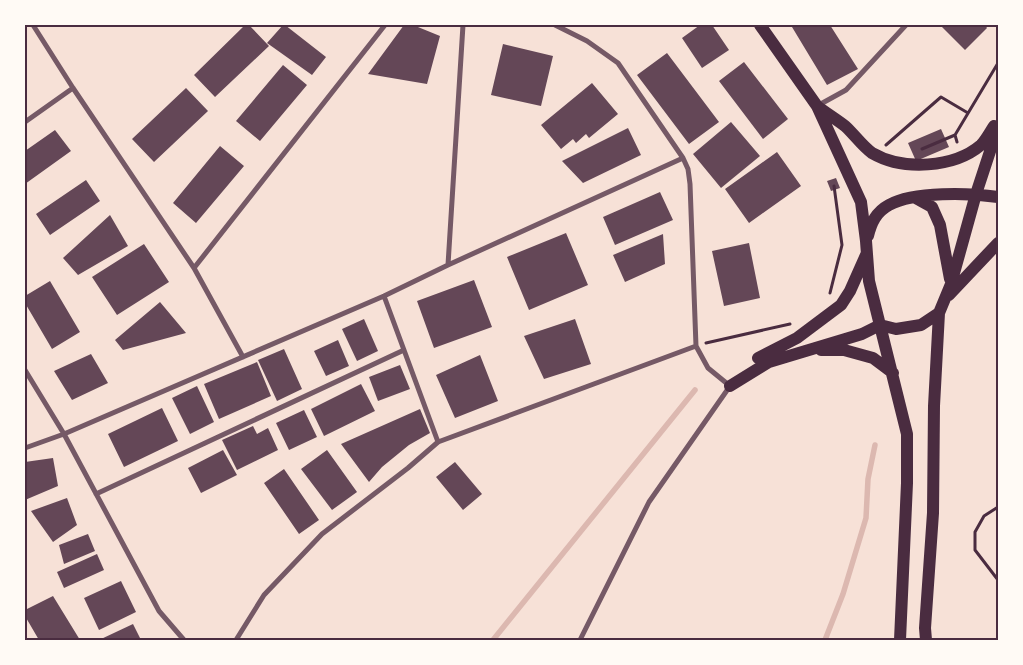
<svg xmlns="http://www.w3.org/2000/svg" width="1023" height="665" font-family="Helvetica,sans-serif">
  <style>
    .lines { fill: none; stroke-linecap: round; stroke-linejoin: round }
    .stream { stroke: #dcb8b0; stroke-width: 5.5 }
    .building { fill: #644757 }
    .path { stroke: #4a2c40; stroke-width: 3 }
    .minor { stroke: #755966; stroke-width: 5 }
    .primary { stroke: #4a2c40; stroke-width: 12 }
    .neatline { fill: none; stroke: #4a2c40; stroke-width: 2 }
  </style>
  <rect width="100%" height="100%" fill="#f7e1d7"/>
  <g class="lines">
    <!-- stream -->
    <path class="stream" d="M493 640 695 390
      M825 640 843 594 866 518 868 479 875 445"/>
  </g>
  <!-- building -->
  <path class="building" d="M245 25H249L269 46 215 97 194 75Z
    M283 25H285L326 57 312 75 267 43Z
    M404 25H413L440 36 427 84 368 74Z
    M700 25H712L729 50 702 68 682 38Z
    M795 25H830L858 69 827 85 792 27Z
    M940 25H985L987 28 965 50Z
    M503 44 553 56 541 106 491 95Z
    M667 53 719 122 689 144 637 75Z
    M744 62 788 119 763 139 719 81Z
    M283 65 307 85 260 141 236 121Z
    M592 83 618 114 589 138 586 134 576 143 573 139 561 149 541 125Z
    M186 88 208 111 154 162 132 139Z
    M731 122 760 156 721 188 693 154Z
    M628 128 641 155 583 183 562 161Z
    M941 129 949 147 916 161 908 143Z
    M55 130 71 151 25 184V151Z
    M220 146 244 166 196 223 173 203Z
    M777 152 801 186 749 223 725 189Z
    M836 178 840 188 831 191 827 181Z
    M86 180 100 201 50 235 36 214Z
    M660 192 673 220 615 245 603 217Z
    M110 215 128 246 78 275 63 258Z
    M566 233 588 285 529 310 507 257Z
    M663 234 665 264 625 282 613 255Z
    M749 243 760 298 724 306 712 251Z
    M144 244 169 282 117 315 92 277Z
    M474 280 492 327 434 348 417 301Z
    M50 281 80 332 52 349 25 303V296Z
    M160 302 186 333 123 350 115 340Z
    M364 319 378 351 357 361 342 329Z
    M575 319 591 364 544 379 524 336Z
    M338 340 349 366 326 376 314 351Z
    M284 349 302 389 277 401 258 360Z
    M91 354 108 383 72 400 54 371Z
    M480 355 498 401 455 418 436 375Z
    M257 362 271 396 219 419 204 384Z
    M400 365 410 389 378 401 369 377Z
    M361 384 375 411 324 436 311 409Z
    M197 386 214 422 190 434 172 398Z
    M162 408 178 441 124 467 108 434Z
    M420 409 430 433 409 445 382 467 369 482 341 444Z
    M304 410 317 437 289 450 276 423Z
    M253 426 257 434 268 428 278 450 237 470 222 440Z
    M223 450 237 475 201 493 188 468Z
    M327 450 357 492 332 510 301 469Z
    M53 458 58 486 25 500V462Z
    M455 462 482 494 463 510 436 477Z
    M284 469 319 520 299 534 264 483Z
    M67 498 77 525 53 542 31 511Z
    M88 534 95 551 64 564 59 545Z
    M97 554 104 570 64 588 57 572Z
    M121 581 136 612 99 630 84 598Z
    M53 596 80 640H39L25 616V610Z
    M133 624 141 640H99Z"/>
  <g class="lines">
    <!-- path -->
    <path class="path" d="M955 135 998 63
      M886 145 941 97 968 113
      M922 149 955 135 957 142
      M830 293 842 245 834 186
      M706 343 790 324
      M998 507 984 516 975 532V550L998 580"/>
    <!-- minor -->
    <path class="minor" d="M33 25 73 88 194 268 243 357
      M555 25 587 41 618 63 683 158 688 169 690 184 696 346 708 368 730 386 649 502 580 640
      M817 106 846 90 906 25
      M25 122 73 88
      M448 265 683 158
      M194 268 385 25
      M384 296 438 442
      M25 370 64 434 159 611 184 640
      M25 448 64 434 384 296 448 265 463 25
      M96 494 404 350
      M236 640 264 595 322 534 408 468 438 442 696 346"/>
    <!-- primary -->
    <path class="primary" d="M760 25 817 106 861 202 866 241 869 281 907 434V483L900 640
      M817 106C826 113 836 119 845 126 854 134 862 146 872 153 903 171 954 168 981 145 986 140 990 132 994 126
      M914 197 932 207 940 225 950 279
      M868 236C871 223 876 212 889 205 914 191 970 193 998 197
      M949 295 998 243
      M821 350H844L873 358 893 373
      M758 358 797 338 841 305 850 291 866 255
      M730 386 769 362 862 334 880 325 896 329 921 325 939 313
      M926 640 925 628 933 513 934 406 939 313 951 284 976 194 998 127"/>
  </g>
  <!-- border -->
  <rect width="1023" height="665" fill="none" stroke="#fffaf5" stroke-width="52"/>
  <rect x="26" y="26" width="971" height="613" class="neatline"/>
</svg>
